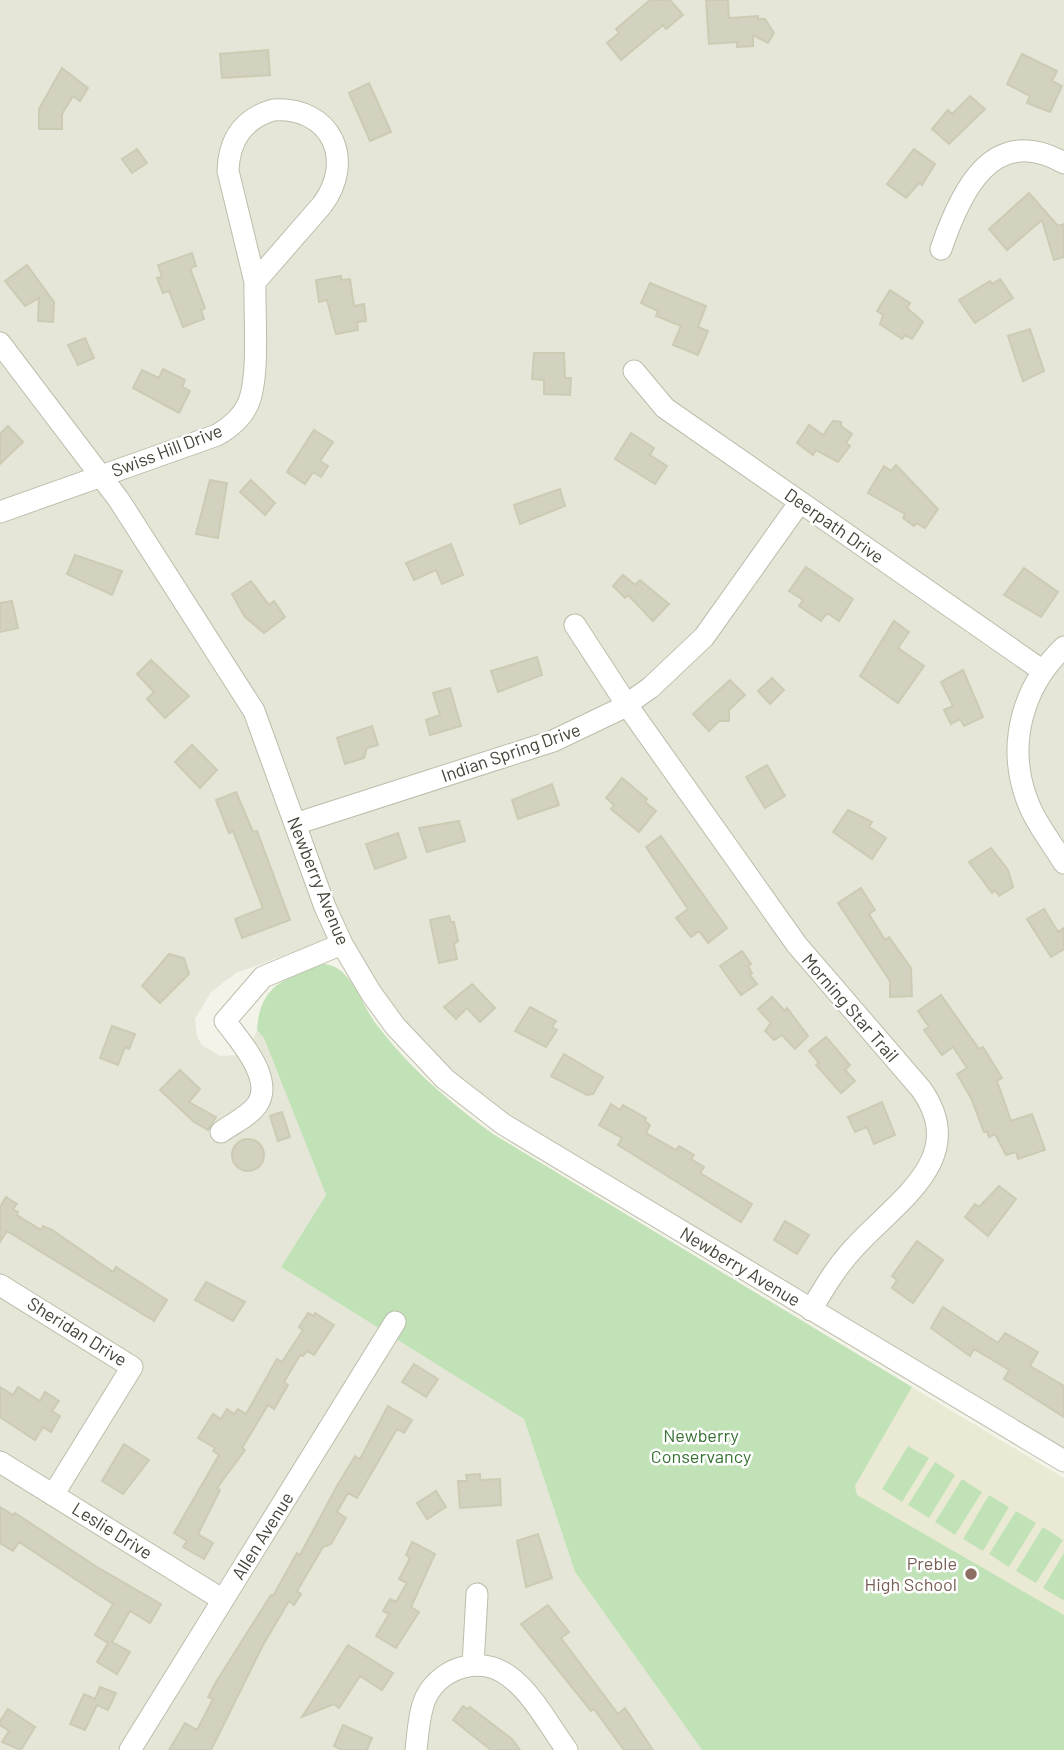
<svg xmlns="http://www.w3.org/2000/svg" width="1064" height="1750" font-family="Barlow,sans-serif">
  <style>
    .residential { fill: #e6e6d8 }
    .education { fill: #eaead4 }
    .green { fill: #c1e2b6 }
    .building { fill: #d3d1c0; stroke: #cdcbb4; stroke-width: 2 }
    .lines { fill: none; stroke-linecap: round; stroke-linejoin: round }
    .minor-casing { stroke: #bdbdac; stroke-width: 23 }
    .minor { stroke: #fff; stroke-width: 21 }
    .education-dot { fill: #8d6e63; stroke: #fff; stroke-width: 2.5 }
    .labels { text-anchor: middle; stroke-width: 5; stroke-linejoin: round; paint-order: stroke }
    .street-label { font-size: 18px; fill: #454438; stroke: #fff }
    .park-label { font-size: 18px; fill: #367131; stroke: #fff }
    .education-label { font-size: 18px; fill: #785e54; stroke: #fff; text-anchor: end }
  </style>
  <rect width="100%" height="100%" fill="#f3f3e9"/>
  <!-- residential -->
  <path class="residential" d="M0 0H1064V1450L517 1122 460 1079 414 1033 387 998 348 932 236 973 211 992 195 1019 197 1037 202 1045 220 1056 236 1055 245 1049 251 1044 257 1030 264 1037 326 1195 281 1267 524 1419 575 1572 702 1750H0Z"/>
  <!-- education -->
  <path class="education" d="M912 1387 1064 1478V1750L897 1653 855 1486Z"/>
  <!-- green -->
  <path class="green" d="M323 964C350 965 360 1001 374 1021 407 1066 448 1101 493 1134L912 1387 855 1486 857 1495 1064 1615V1750H702L575 1572 524 1419 281 1267 326 1195 264 1038 257 1030C260 984 285 979 323 964Z
    M908 1446 929 1458 902 1502 882 1489Z
    M935 1462 955 1475 929 1518 908 1505Z
    M962 1479 982 1492 955 1535 935 1522Z
    M989 1495 1009 1507 983 1551 963 1539Z
    M1016 1511 1036 1523 1009 1567 989 1554Z
    M1043 1527 1063 1540 1036 1583 1016 1571Z
    M1064 1553V1599L1063 1600 1043 1588Z"/>
  <!-- building -->
  <path class="building" d="M650 0H670L683 15 666 29 663 25 621 60 607 43 619 33 616 29Z
    M706 0H728L729 18 758 16V19H765L774 33 768 43 753 35V46L737 47V42L709 44Z
    M268 50 270 75 222 78 220 54Z
    M1022 54 1057 71 1052 81 1062 86 1050 112 1027 103 1030 96 1007 84Z
    M62 68 88 88 80 101 73 96 62 114V129H39V109Z
    M369 83 391 132 370 141 349 93Z
    M970 96 985 109 949 144 932 129 948 110 952 114Z
    M137 149 147 163 132 173 122 159Z
    M914 149 935 164 922 185 919 183 906 198 887 184Z
    M1029 193 1058 226 1064 224V257L1054 260 1042 220 1007 250 989 229Z
    M192 253 196 266 190 268 205 308 201 310 204 319 183 327 169 291 163 293 157 278 162 277 158 265Z
    M27 265 54 302 53 322 38 321 39 298 25 306 5 281Z
    M341 276V280L350 279 354 306 364 304 366 321 357 322 358 330 336 334 327 300 319 302 316 280Z
    M1000 279 1013 298 975 323 959 300 990 281 992 284Z
    M650 283 706 306 698 327 708 331 698 355 673 345 681 326 656 316 658 311 641 303Z
    M890 290 910 303 907 308 923 322 912 339 905 335 902 339 880 324 883 315 877 311Z
    M1030 329 1044 371 1023 381 1008 336Z
    M85 338 94 358 78 365 68 345Z
    M534 353H564L565 378H571L570 395 544 394V380L532 379Z
    M163 369 185 380 182 387 190 391 179 413 133 388 142 370 159 378Z
    M833 421 841 422V426L852 434 846 443 850 446 838 462 816 450 813 455 797 443 809 425 823 435Z
    M8 426 23 442 0 464V434Z
    M314 430 333 442 320 461 328 466 321 477 313 472 305 484 287 472Z
    M631 433 654 448 650 455 667 466 655 484 615 459Z
    M896 465 938 509 925 528 916 523 914 526 903 518 905 514 868 493 884 466 891 471Z
    M210 480 227 483 218 538 196 534Z
    M251 480 275 503 265 515 240 492Z
    M560 489 565 506 520 524 514 505Z
    M451 544 463 575 442 584 436 570 414 580 406 563Z
    M75 555 122 571 112 595 67 574Z
    M806 567 853 599 839 621 827 613 821 621 799 606 803 600 789 591Z
    M1024 568 1058 592 1041 617 1004 595Z
    M623 575 635 585 640 580 669 604 653 621 628 595 625 598 613 586Z
    M251 581 269 605 274 601 285 617 264 633 245 617 232 594Z
    M12 601 18 628 0 632V603Z
    M894 621 909 632 898 648 924 666 898 703 860 676Z
    M537 657 542 675 498 692 491 671Z
    M151 660 189 696 165 718 147 699 154 692 137 674Z
    M963 670 983 717 964 726 960 719 951 724 944 710 953 706 941 682Z
    M772 678 784 690 770 704 758 691Z
    M730 680 745 695 729 710V721H719L709 731 693 714Z
    M450 688 461 726 430 735 426 720 440 715 433 693Z
    M372 726 378 745 367 748 364 758 345 764 337 738Z
    M192 745 217 770 200 788 175 762Z
    M767 765 785 796 765 808 746 777Z
    M622 778 647 799 645 802 656 811 639 832 611 809 614 805 606 798Z
    M552 784 559 805 518 819 512 800Z
    M236 792 253 832 257 831 290 920 242 938 235 919 263 908 233 831 229 833 216 800Z
    M848 810 872 822 869 827 886 838 872 859 833 832Z
    M459 821 465 841 427 852 419 828Z
    M398 833 406 858 375 869 366 844Z
    M661 836 727 928 708 943 699 931 691 937 676 918 688 909 646 847Z
    M991 848 1008 870 1013 887 999 896 995 890 992 893 969 862Z
    M861 888 875 910 869 914 885 940 889 937 911 968 912 996 890 997V981L838 903Z
    M1044 909 1058 932 1064 928V949L1051 957 1027 919Z
    M449 916 451 922H454L458 941 454 944 457 959 439 963 430 920Z
    M742 951 751 964 748 966 752 973 750 975 757 984 741 995 720 966Z
    M169 954 184 958 189 974 160 1003 142 986Z
    M472 984 495 1008 480 1022 467 1008 456 1019 444 1007Z
    M941 995 979 1049 983 1047 1002 1078 997 1081 1011 1121 1032 1114 1045 1150 1018 1159 1016 1152 1006 1155 995 1134 989 1137 987 1131 984 1132 971 1098 957 1074 967 1068 953 1047 942 1055 924 1030 929 1027 918 1011Z
    M772 997 785 1011 787 1008 808 1036 795 1049 782 1035 774 1040 765 1031 771 1023 758 1009Z
    M530 1007 556 1021 552 1027 557 1030 546 1047 515 1031Z
    M112 1026 135 1034 129 1049 125 1047 118 1065 100 1058Z
    M826 1037 850 1065 845 1070 855 1081 841 1093 816 1065 819 1063 809 1051Z
    M564 1054 603 1077 593 1094 587 1095 551 1076Z
    M180 1070 200 1089 189 1102 216 1117 208 1130 194 1122 160 1090Z
    M882 1102 895 1135 874 1144 867 1127 855 1132 848 1117Z
    M611 1104 620 1110 623 1105 646 1118 645 1121 650 1125 646 1133 676 1150 679 1146 694 1155 691 1159 704 1167 700 1173 752 1204 741 1222 618 1145 622 1138 599 1125Z
    M282 1112 290 1137 278 1141 270 1116Z
    M232 1155a16 16 0 1 1 32 0a16 16 0 1 1-32 0Z
    M999 1186 1016 1199 988 1236 965 1217 975 1204 979 1207Z
    M6 1197 17 1204 13 1209 18 1212 17 1215 41 1230 43 1226 52 1230 113 1272 116 1267 167 1300 154 1321 7 1231 0 1242V1207Z
    M785 1221 809 1235 797 1254 774 1240Z
    M917 1241 943 1260 913 1303 892 1288 897 1280 892 1276Z
    M206 1282 245 1302 233 1321 195 1300Z
    M943 1307 998 1343 1005 1333 1038 1352 1030 1366 1064 1386V1417L1004 1379 1009 1370 974 1349 970 1356 931 1328Z
    M308 1313 314 1316 315 1313 334 1325 314 1355 307 1351 303 1356 300 1355 284 1382 288 1385 274 1409 268 1405 242 1448 245 1450 217 1488 220 1490 198 1534 213 1543 204 1559 183 1547 187 1541 174 1533 219 1455 213 1451 215 1448 198 1438 213 1414 221 1419 227 1409 234 1414 238 1409 246 1414 277 1359 282 1362 303 1330 299 1327Z
    M414 1364 438 1379 426 1397 402 1382Z
    M0 1387 13 1395 18 1387 40 1401 45 1392 59 1401 52 1411 60 1416 51 1432 43 1427 35 1440 0 1417Z
    M388 1406 412 1420 404 1433 397 1429 357 1498 348 1493 337 1512 346 1518 331 1544 323 1547 297 1591 301 1594 294 1605 289 1601 263 1645 211 1750H169L185 1723 197 1730 213 1699 208 1697 216 1682 271 1595 273 1596 297 1553 300 1555 337 1486 355 1456 360 1459Z
    M124 1444 149 1460 123 1494 102 1481Z
    M480 1474V1480L500 1479 501 1505 460 1508 458 1481H467L466 1475Z
    M436 1491 446 1507 427 1519 417 1503Z
    M0 1507 13 1515 15 1513 97 1567 161 1604 150 1623 130 1611 112 1642 130 1652 117 1674 97 1662 108 1643 95 1635 113 1604 19 1542 13 1551 0 1543Z
    M538 1534 552 1578 526 1587 517 1541Z
    M412 1542 435 1554 411 1607 419 1612 396 1648 376 1636 389 1614 383 1611 390 1599 396 1602 407 1583 399 1579 410 1558 406 1555Z
    M548 1605 569 1632 561 1638 618 1714 625 1708 653 1750H624L594 1709 591 1711 521 1624Z
    M348 1645 393 1673 382 1690 360 1676 339 1708 334 1704 302 1717Z
    M100 1687 116 1693 108 1710 97 1705 85 1730 70 1724 84 1694 95 1699Z
    M463 1706 468 1709 470 1707 512 1739 520 1750H491L458 1724 453 1720Z
    M8 1709 35 1727 21 1750 2 1742 9 1731 0 1725V1721Z
    M343 1725 372 1738 367 1750H342L334 1746Z"/>
  <g class="lines">
    <!-- minor casing -->
    <g class="minor-casing">
      <path id="minor" d="M273 110C331 106 356 160 322 205L255 282 228 171C229 140 243 119 273 110Z
        M941 249C960 193 992 122 1064 163
        M0 343 119 500 254 711 325 907 342 944 371 993 395 1026 445 1079 503 1124 1064 1461
        M634 371 665 408 1043 671
        M0 512 217 435C231 427 242 418 248 404 260 377 254 313 255 282
        M575 625 627 705 797 945 921 1089C971 1159 895 1202 854 1248 837 1266 824 1288 811 1310
        M1064 647C1023 686 1007 743 1026 797 1034 821 1051 842 1064 863
        M295 824 553 741 620 709 650 688 704 637 800 502
        M221 1132C232 1124 249 1116 257 1105 275 1079 239 1040 225 1021L263 977 342 944
        M0 1285 132 1367 53 1495
        M0 1462 223 1600
        M473 1665 477 1594
        M130 1750 395 1322
        M416 1750C418 1733 419 1712 426 1697 442 1666 482 1655 510 1677 533 1694 550 1727 567 1750"/>
    </g>
    <!-- minor -->
    <use href="#minor" class="minor"/>
  </g>
  <!-- markers -->
  <circle class="education-dot" cx="971" cy="1574" r="7"/>
  <g class="labels">
    <!-- street labels -->
    <g class="street-label">
      <text transform="translate(167 451) rotate(-21)" y="6">Swiss Hill Drive</text>
      <text transform="translate(834 526) rotate(35)" y="6">Deerpath Drive</text>
      <text transform="translate(511 753) rotate(-19)" y="6">Indian Spring Drive</text>
      <text transform="translate(318 881) rotate(68)" y="6">Newberry Avenue</text>
      <text transform="translate(850 1008) rotate(49)" y="6">Morning Star Trail</text>
      <text transform="translate(740 1267) rotate(31)" y="6">Newberry Avenue</text>
      <text transform="translate(77 1332) rotate(32)" y="6">Sheridan Drive</text>
      <text transform="translate(112 1531) rotate(32)" y="6">Leslie Drive</text>
      <text transform="translate(263 1536) rotate(-58)" y="6">Allen Avenue</text>
    </g>
    <!-- park labels -->
    <g class="park-label">
      <text x="701" y="1442">Newberry<tspan x="701" dy="21">Conservancy</tspan></text>
    </g>
    <!-- education labels -->
    <g class="education-label">
      <text x="957" y="1570">Preble<tspan x="957" dy="21">High School</tspan></text>
    </g>
  </g>
</svg>
